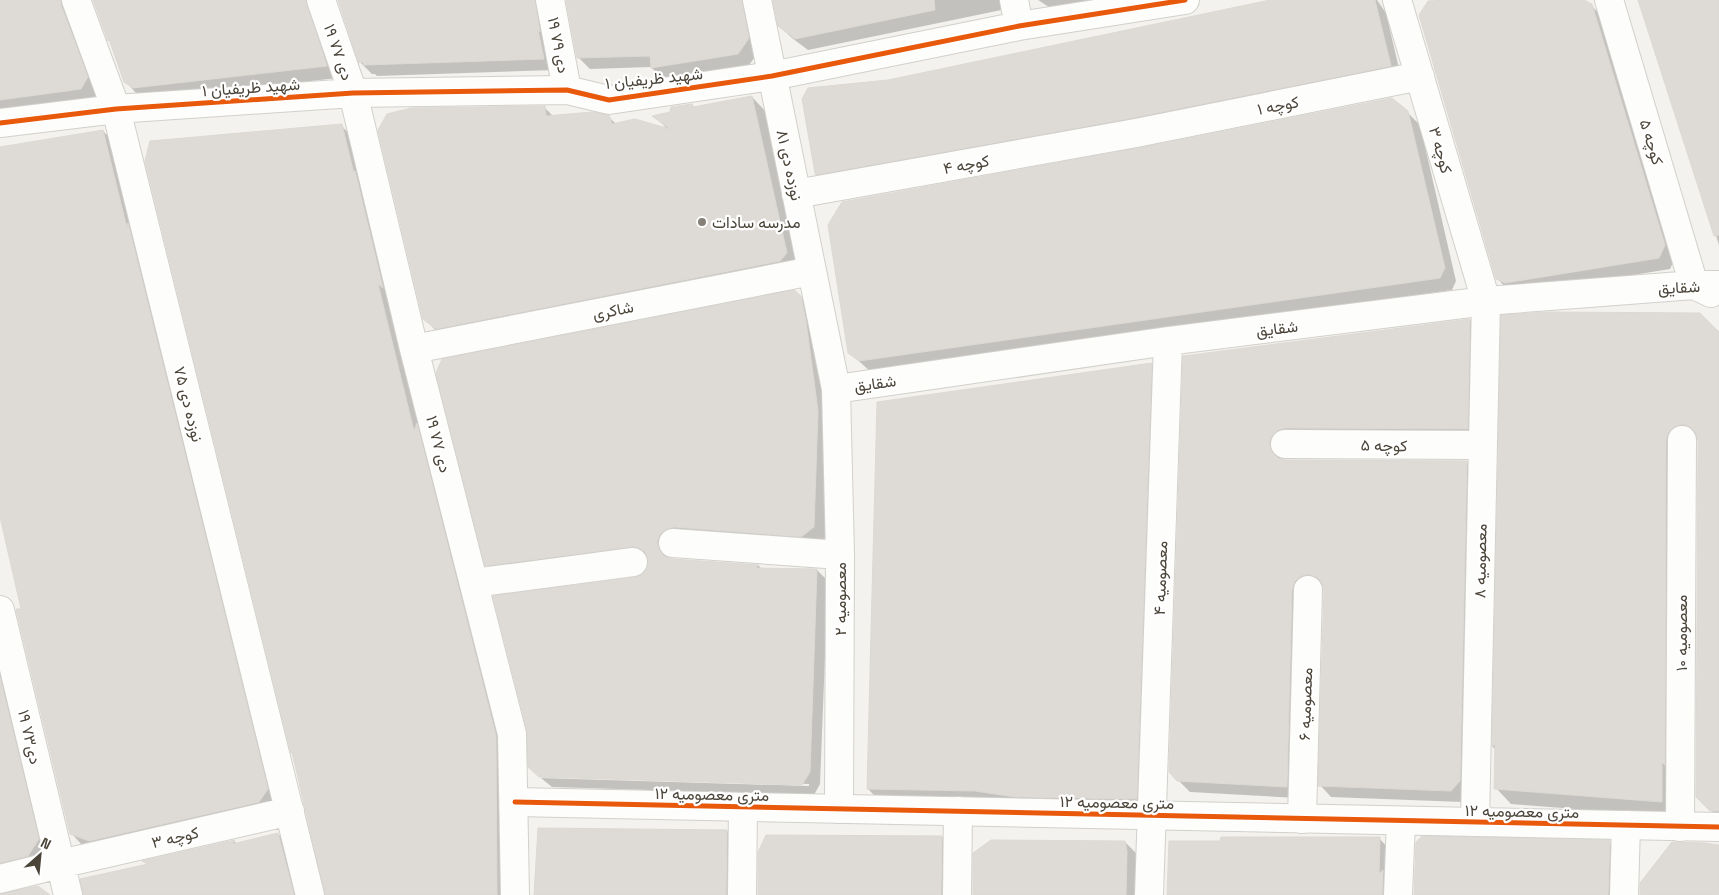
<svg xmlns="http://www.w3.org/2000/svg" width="1719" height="895" font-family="'Space Grotesk',Vazirmatn,sans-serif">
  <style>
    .shadow { fill: #0003 }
    .building { fill: #dedbd6; stroke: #dcd9d4 }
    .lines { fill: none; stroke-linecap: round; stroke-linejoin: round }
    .minor-casing { stroke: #d2d0cb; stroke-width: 30 }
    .tertiary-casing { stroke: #d2d0cb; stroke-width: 30 }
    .minor { stroke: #fdfdfc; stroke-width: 28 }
    .tertiary { stroke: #fdfdfc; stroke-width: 28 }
    .cycleway-casing { stroke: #fff; stroke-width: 8 }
    .cycleway { stroke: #e8590c; stroke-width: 5 }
    .poi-dot { fill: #868178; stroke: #fff; stroke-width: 2 }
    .labels { text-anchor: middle; stroke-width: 4.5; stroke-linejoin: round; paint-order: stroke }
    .street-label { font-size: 16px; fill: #4b4439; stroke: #fff }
    .poi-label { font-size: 16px; fill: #4b4439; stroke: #fff; text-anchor: start }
  </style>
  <rect width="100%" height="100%" fill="#f4f2ee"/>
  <!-- shadow -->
  <path class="shadow" d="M0 0H78L99 90 93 100 0 113Z
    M94 0H323L338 78 146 99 137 94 125 81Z
    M339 0H551L555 70 377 76 375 74H372L360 62Z
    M567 0H758L760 50 749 65 664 80 651 67 590 69 578 57Z
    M774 0H1015L1011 8 808 50 792 38 779 26Z
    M1038 0H1091L1052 9Z
    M1276 0H1377L1386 13 1401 77 828 185 816 173 888 82Z
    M1469 0H1582L1591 5 1602 17 1676 256 1670 269 1517 294 1508 290 1497 278Z
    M1640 0H1719V245Z
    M752 97 766 112 801 268 439 334 424 318 544 107 554 117H609L616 124 668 130 655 116 671 113 692 105 695 108Z
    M1407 112 1420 125 1456 281 1452 290 872 373 850 353 1139 150Z
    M341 125 352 137 507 748 508 895H326Z
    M103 131 114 142 278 801 101 852 82 845 71 833 36 669 0 512V148Z
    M800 297 812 309 829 423 825 538 812 547 668 554 669 559 672 560 759 566 762 569 817 570 828 581 820 784 814 795 552 787 541 778 809 786V784L539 775 635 579 643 576 648 569 649 558 643 557 498 576 486 565Z
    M1503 317 1719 333V818L1697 796 1699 439 1690 441 1677 817 1511 804 1496 788V750L1493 747Z
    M1470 320 1481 332 1479 440 1280 456 1282 460 1466 462 1478 473 1462 802 1331 797 1320 785 1325 590 1324 587 1320 585 1298 798 1190 792 1178 780 1184 357Z
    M1151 364 1162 375 1147 810 879 800 868 789Z
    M0 645 49 850 39 867 0 879Z
    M727 831 738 843 737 895H536Z
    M278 834 289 845 302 895H84L148 865 145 862 234 841 237 844Z
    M942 837 953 848 952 895H759Z
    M1379 838 1390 850 1388 895H1168Z
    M1125 842 1136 853 1138 863 1137 895H974Z
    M1609 842 1625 857 1624 895H1419Z"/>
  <!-- building -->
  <path class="building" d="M0 0H61V5L88 77 81 89 0 100Z
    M93 0H306L327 66 133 88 124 82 109 39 108 41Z
    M338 0H535L540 32 538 30 544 59 364 65 363 62 359 63Z
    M566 0H742L749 38 738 54 651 68 650 56 577 58Z
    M773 0H934L935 10 795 39 778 26Z
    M1270 0H1375L1391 66 1133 118 816 175 815 173 802 99 808 88 888 80Z
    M1450 0H1584L1592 4 1665 245 1659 258 1505 283 1496 279 1419 15 1428 1Z
    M1638 0H1719V235L1714 236Z
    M752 96 787 253 780 261 436 329 423 319 378 130 387 114 411 108 545 106 546 116 592 112 609 115 612 124 635 119 670 129 652 116 670 112 671 107 692 104 693 107Z
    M1392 98 1408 111 1445 268 1440 278 859 361 848 353 828 225 842 202 1139 148Z
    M342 124 354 174 355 171 383 288 378 284 414 431 417 423 496 736 497 895H325L292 752 291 753 145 161 150 141Z
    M103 130 127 228 128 223 268 789 259 802 89 841 70 834 16 609H21L0 517V147Z
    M794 290 801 296 806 321 818 411 814 527 801 537 674 527 667 529 660 534 657 542 659 549 664 556 672 559 759 565 755 568 817 569 810 772 802 785 539 777 528 767 527 730 493 596 635 577 642 575 647 568 648 559 645 552 639 548 631 547 485 566 436 373 442 359Z
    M1549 312 1700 313 1719 332V811H1710L1696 797 1698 440 1695 432 1690 427 1683 424 1674 427 1668 433 1666 440 1665 765 1662 762V802L1494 789 1495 744 1492 747 1501 315Z
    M1470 319 1468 429 1285 428 1277 431 1271 437 1269 443 1272 452 1278 458 1285 460 1467 461 1460 781 1451 791 1318 786 1324 590 1322 583 1317 577 1308 574 1301 576 1295 581 1292 590 1287 787 1177 781 1169 772 1183 356Z
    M1152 363 1137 799 1015 797 975 791 867 789 877 402Z
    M0 677 39 839 28 856 0 863Z
    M538 828 727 830 726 895H534Z
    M278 833 294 895H83L80 879 148 864 142 861 235 840 232 844Z
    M766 835 942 836 941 895H758V852Z
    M1422 836 1610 840 1608 895H1414L1416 842Z
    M1221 837H1380L1379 874 1383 870 1382 895H1167L1169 841H1220Z
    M991 840 1125 841 1127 851 1126 895H973V853Z
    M1672 842 1705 843 1719 845V895H1640V883Z
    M38 886 50 895H0V894Z"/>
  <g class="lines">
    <!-- minor casing -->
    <g class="minor-casing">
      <path id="minor" d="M76 0 116 109 310 895
        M321 0 353 93 414 349 512 734 515 895
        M550 0 567 90
        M757 0 836 389 840 555 839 809
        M1014 0 1019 26
        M1397 0 1486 301 1475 822
        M1609 0 1694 285 1711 293
        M0 123 116 109 353 93 567 90 609 100 772 76 1019 26 1185 0
        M796 194 1136 133 1420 76
        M414 349 812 271
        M836 389 1168 341 1486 301 1694 285H1719
        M1285 444 1483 445
        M673 543 840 555
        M474 583 633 562
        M0 610 68 895
        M1302 819 1308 590
        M1680 827 1682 440
        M0 879 60 864 290 811
        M742 895 743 807
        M957 895 958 811
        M1149 895 1168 341
        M1398 895 1401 821
        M1624 895 1626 825"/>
    </g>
    <!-- tertiary casing -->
    <g class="tertiary-casing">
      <path id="tertiary" d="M515 802 1719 827"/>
    </g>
    <!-- minor -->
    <use href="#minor" class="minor"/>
    <!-- tertiary -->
    <use href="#tertiary" class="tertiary"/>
    <!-- cycleway casing -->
    <g class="cycleway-casing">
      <path id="cycleway" d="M0 123 116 109 353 93 567 90 609 100 772 76 1019 26 1185 0
        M515 802 1719 827"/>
    </g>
    <!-- cycleway -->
    <use href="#cycleway" class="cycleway"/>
  </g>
  <!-- markers -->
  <circle class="poi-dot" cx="702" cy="222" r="5"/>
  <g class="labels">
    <!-- street labels -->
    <g class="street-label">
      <text transform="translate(559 45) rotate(79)" y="6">۱۹ دی ۷۹</text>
      <text transform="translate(339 52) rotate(71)" y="6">۱۹ دی ۷۷</text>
      <text transform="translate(654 78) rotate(-6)" y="6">شهید ظریفیان ۱</text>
      <text transform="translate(251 87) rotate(-4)" y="6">شهید ظریفیان ۱</text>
      <text transform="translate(1278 105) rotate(-11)" y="6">کوچه ۱</text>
      <text transform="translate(1652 142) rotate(73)" y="6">کوچه ۵</text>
      <text transform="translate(1441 150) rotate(74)" y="6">کوچه ۳</text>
      <text transform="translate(966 164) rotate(-10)" y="6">کوچه ۴</text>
      <text transform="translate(790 165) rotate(78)" y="6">نوزده دی ۸۱</text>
      <text transform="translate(1679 287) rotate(-3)" y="6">شقایق</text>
      <text transform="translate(613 310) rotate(-11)" y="6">شاکری</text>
      <text transform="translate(1277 328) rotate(-7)" y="6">شقایق</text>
      <text transform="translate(875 383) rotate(-8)" y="6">شقایق</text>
      <text transform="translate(189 404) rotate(76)" y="6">نوزده دی ۷۵</text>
      <text transform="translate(439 444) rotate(76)" y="6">۱۹ دی ۷۷</text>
      <text transform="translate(1384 445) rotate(1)" y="6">کوچه ۵</text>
      <text transform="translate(1480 561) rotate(-89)" y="6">معصومیه ۸</text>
      <text transform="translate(1160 578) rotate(-88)" y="6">معصومیه ۴</text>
      <text transform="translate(840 599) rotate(-90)" y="6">معصومیه ۲</text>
      <text transform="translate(1681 633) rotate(-90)" y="6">معصومیه ۱۰</text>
      <text transform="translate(1305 704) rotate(-88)" y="6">معصومیه ۶</text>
      <text transform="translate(30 737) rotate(77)" y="6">۱۹ دی۷۳</text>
      <text transform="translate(712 794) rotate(1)" y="6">۱۲ متری معصومیه</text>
      <text transform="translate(1117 802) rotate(1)" y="6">۱۲ متری معصومیه</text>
      <text transform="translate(1522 811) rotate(1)" y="6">۱۲ متری معصومیه</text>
      <text transform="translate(175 837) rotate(-13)" y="6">کوچه ۳</text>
    </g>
    <!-- poi labels -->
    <g class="poi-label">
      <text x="712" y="228">مدرسه سادات</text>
    </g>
  </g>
  <!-- north arrow -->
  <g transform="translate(40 855) rotate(27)" stroke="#ffffff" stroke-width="4" paint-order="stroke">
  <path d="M0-4L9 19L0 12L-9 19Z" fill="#4b4439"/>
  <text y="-8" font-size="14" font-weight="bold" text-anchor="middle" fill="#4b4439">N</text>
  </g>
</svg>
